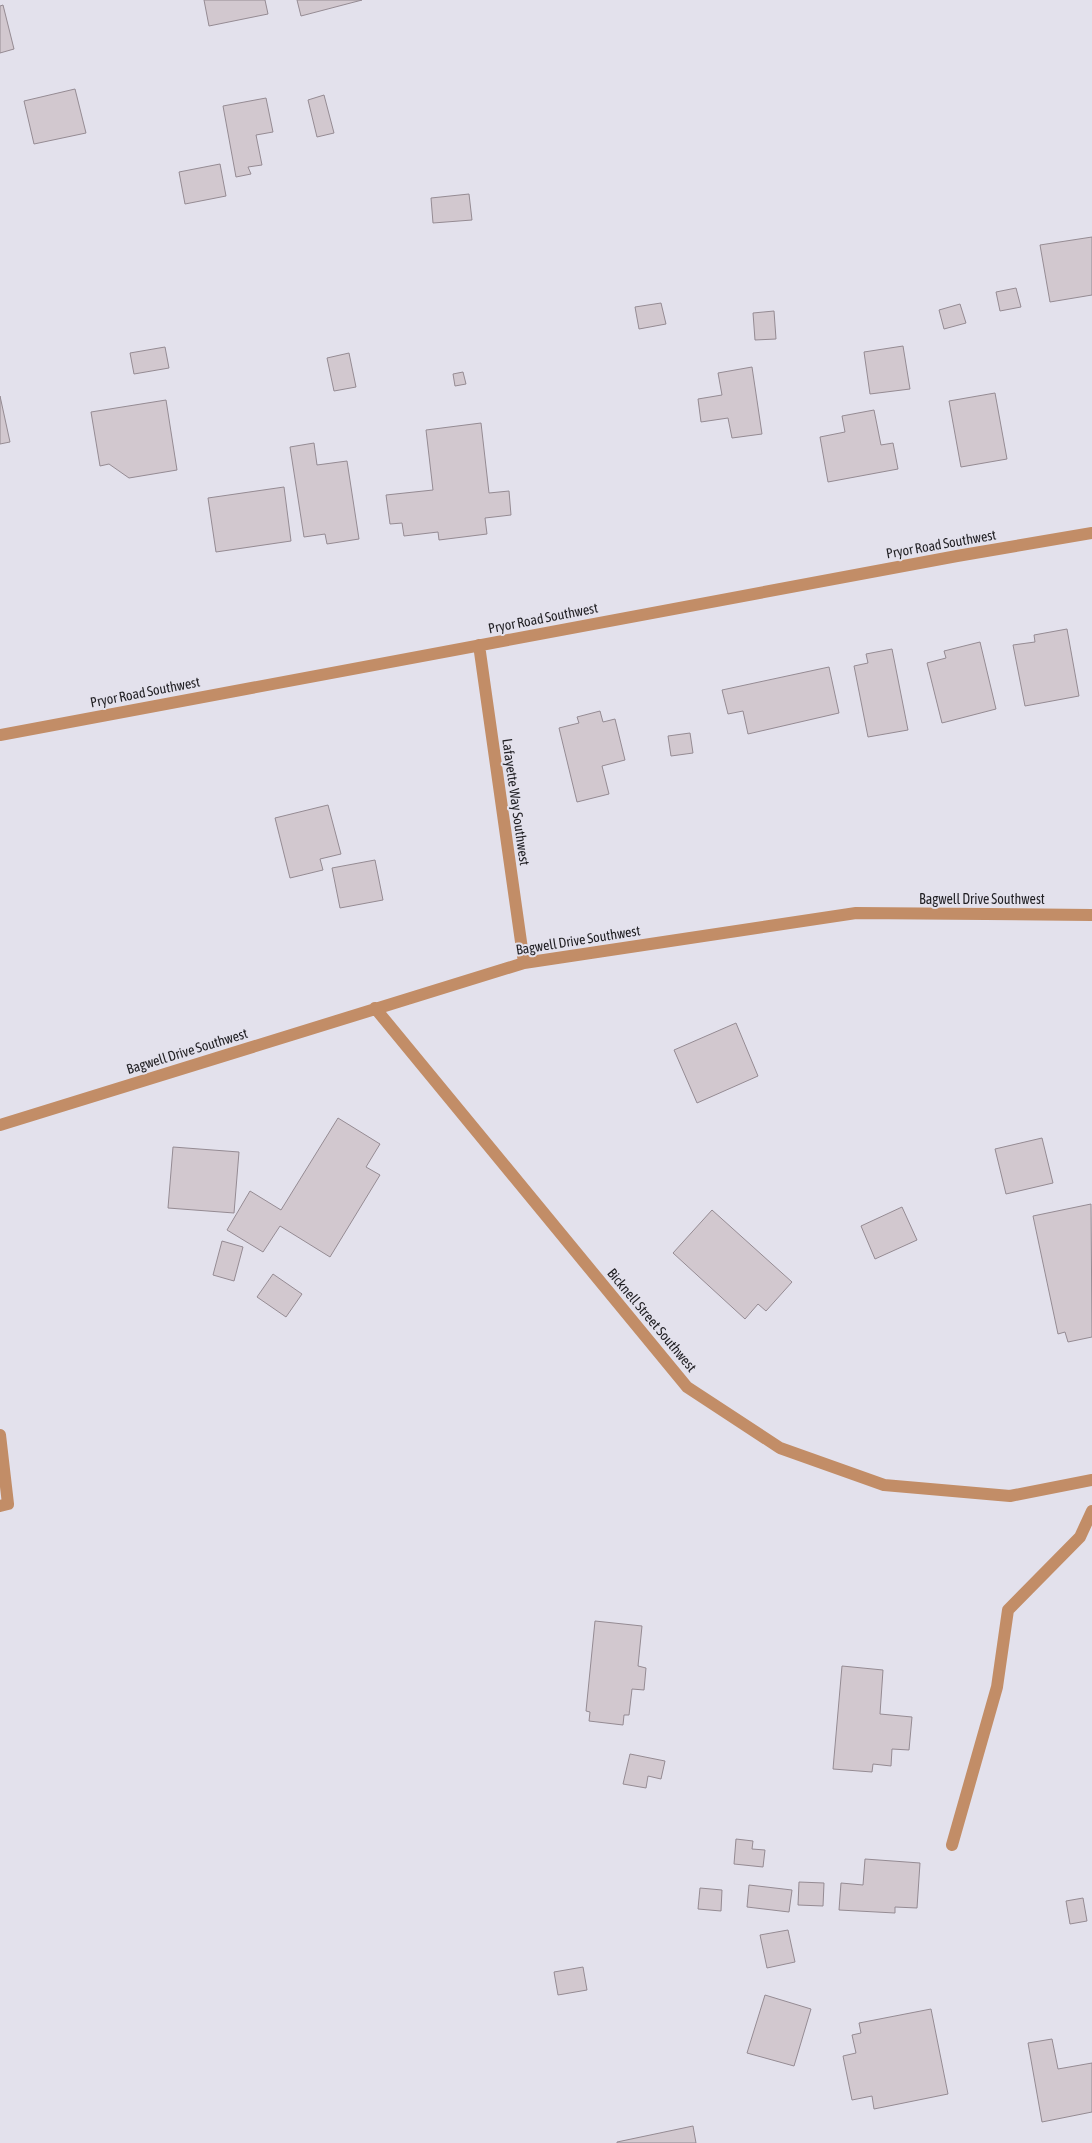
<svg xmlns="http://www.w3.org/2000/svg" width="1092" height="2143" font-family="'Asap Condensed',sans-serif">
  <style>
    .building { fill: #d2c8cf; stroke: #958b93 }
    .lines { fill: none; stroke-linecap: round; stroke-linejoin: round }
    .lane { stroke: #c28d67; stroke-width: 12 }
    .street { stroke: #c28d67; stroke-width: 12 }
    .labels { text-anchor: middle; stroke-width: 4; stroke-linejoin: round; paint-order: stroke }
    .street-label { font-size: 14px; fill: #201f23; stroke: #e3e1ec }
  </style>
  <rect width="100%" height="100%" fill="#e3e1ec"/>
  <!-- building -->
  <path class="building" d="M204 0H265L268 14 209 26Z
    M297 0H362L301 16Z
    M3 5 14 49 0 53V6Z
    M75 89 86 133 34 144 24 101Z
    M324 95 334 133 317 137 308 100Z
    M266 98 273 132 256 135 262 165 248 167 251 174 236 177 223 106Z
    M220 164 226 196 185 204 179 172Z
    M469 194 472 220 433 223 431 198Z
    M1092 237V295L1050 302 1040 245Z
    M1016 288 1021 307 1000 311 996 292Z
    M661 303 666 324 639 329 635 307Z
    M960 304 966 323 944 329 939 310Z
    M774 311 776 339 755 340 753 313Z
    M903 346 910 389 870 394 864 352Z
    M165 347 169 368 134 374 130 353Z
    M349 353 356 387 334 391 327 358Z
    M752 367 762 434 732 438 728 418 701 422 698 399 722 395 718 373Z
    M463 372 466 384 455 386 453 374Z
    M995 393 1007 459 961 467 949 401Z
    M0 396 10 442 0 444Z
    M166 400 177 470 129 478 109 464 100 466 91 412Z
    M874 410 881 445 893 443 898 469 828 482 820 437 845 432 842 416Z
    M481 423 489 493 509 491 511 515 485 518 487 534 439 540 438 532 404 536 402 523 390 524 386 495 433 490 426 430Z
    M314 443 317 465 347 461 359 539 327 544 325 534 304 537 290 447Z
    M284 487 291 541 216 552 208 498Z
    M1067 629 1079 696 1025 706 1013 645 1035 642 1034 635Z
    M980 642 996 709 942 723 927 663 946 658 944 651Z
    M892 649 908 730 868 737 854 666 868 663 866 654Z
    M829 667 839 713 748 734 743 711 728 714 722 690Z
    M600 711 603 722 615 719 625 760 602 766 609 794 577 802 559 728 579 723 577 717Z
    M690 733 693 753 671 756 668 736Z
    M328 805 341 854 320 859 323 870 290 878 275 818Z
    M375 860 383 900 340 908 332 868Z
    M736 1023 758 1076 697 1103 674 1050Z
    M338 1118 380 1144 366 1167 380 1175 330 1257 280 1226 263 1252 227 1230 250 1191 281 1210Z
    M1042 1138 1053 1183 1006 1194 995 1149Z
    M173 1147 239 1152 234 1213 168 1208Z
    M1091 1204 1092 1337 1068 1342 1065 1332 1058 1334 1033 1216Z
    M902 1207 917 1240 875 1259 861 1226Z
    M712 1210 792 1282 766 1311 758 1304 745 1319 673 1253Z
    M222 1241 243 1247 234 1281 213 1275Z
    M273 1274 302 1294 286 1317 257 1297Z
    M595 1621 642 1626 638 1666 646 1668 644 1690 632 1689 629 1715H624L623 1725 589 1721 590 1712 586 1711Z
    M842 1666 883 1670 880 1714 912 1717 909 1750 892 1749 891 1766 873 1764 872 1772 833 1769Z
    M630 1754 665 1761 661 1779 648 1776 646 1788 623 1784Z
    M736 1839 753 1841 752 1849 765 1850 763 1867 734 1864Z
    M865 1859 920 1863 917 1908 895 1907V1913L839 1910 841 1883 863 1885Z
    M799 1882 824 1883 823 1906 798 1905Z
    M749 1885 792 1890 789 1912 747 1907Z
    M700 1888 722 1890 721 1911 698 1909Z
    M1083 1898 1087 1921 1070 1924 1066 1901Z
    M788 1930 795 1962 767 1968 760 1935Z
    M583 1967 587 1990 558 1995 554 1972Z
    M765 1995 811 2009 794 2066 747 2053Z
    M931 2009 948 2094 874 2109 872 2096 852 2100 843 2056 856 2053 852 2035 861 2033 859 2023Z
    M1052 2039 1058 2069 1092 2063V2112L1042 2122 1028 2043Z
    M693 2126 696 2143H617V2142Z"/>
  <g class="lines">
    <!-- lane -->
    <path class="lane" d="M952 1845 997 1687 1008 1610 1080 1537 1092 1511"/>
    <!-- street -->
    <path class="street" d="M479 645 524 963
      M0 735 957 556 1092 533
      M375 1008 687 1387 780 1448 884 1485 1010 1496 1092 1480
      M0 1125 524 963 856 913 1092 915
      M0 1435 8 1504 0 1506"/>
  </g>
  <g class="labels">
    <!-- street labels -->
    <g class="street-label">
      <text transform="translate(941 544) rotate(-10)" y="5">Pryor Road Southwest</text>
      <text transform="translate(543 618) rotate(-11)" y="5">Pryor Road Southwest</text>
      <text transform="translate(145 692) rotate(-11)" y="5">Pryor Road Southwest</text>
      <text transform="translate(516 802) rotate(82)" y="5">Lafayette Way Southwest</text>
      <text x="982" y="904">Bagwell Drive Southwest</text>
      <text transform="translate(578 940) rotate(-9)" y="5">Bagwell Drive Southwest</text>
      <text transform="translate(187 1051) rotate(-17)" y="5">Bagwell Drive Southwest</text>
      <text transform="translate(652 1320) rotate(50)" y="5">Bicknell Street Southwest</text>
    </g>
  </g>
</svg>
